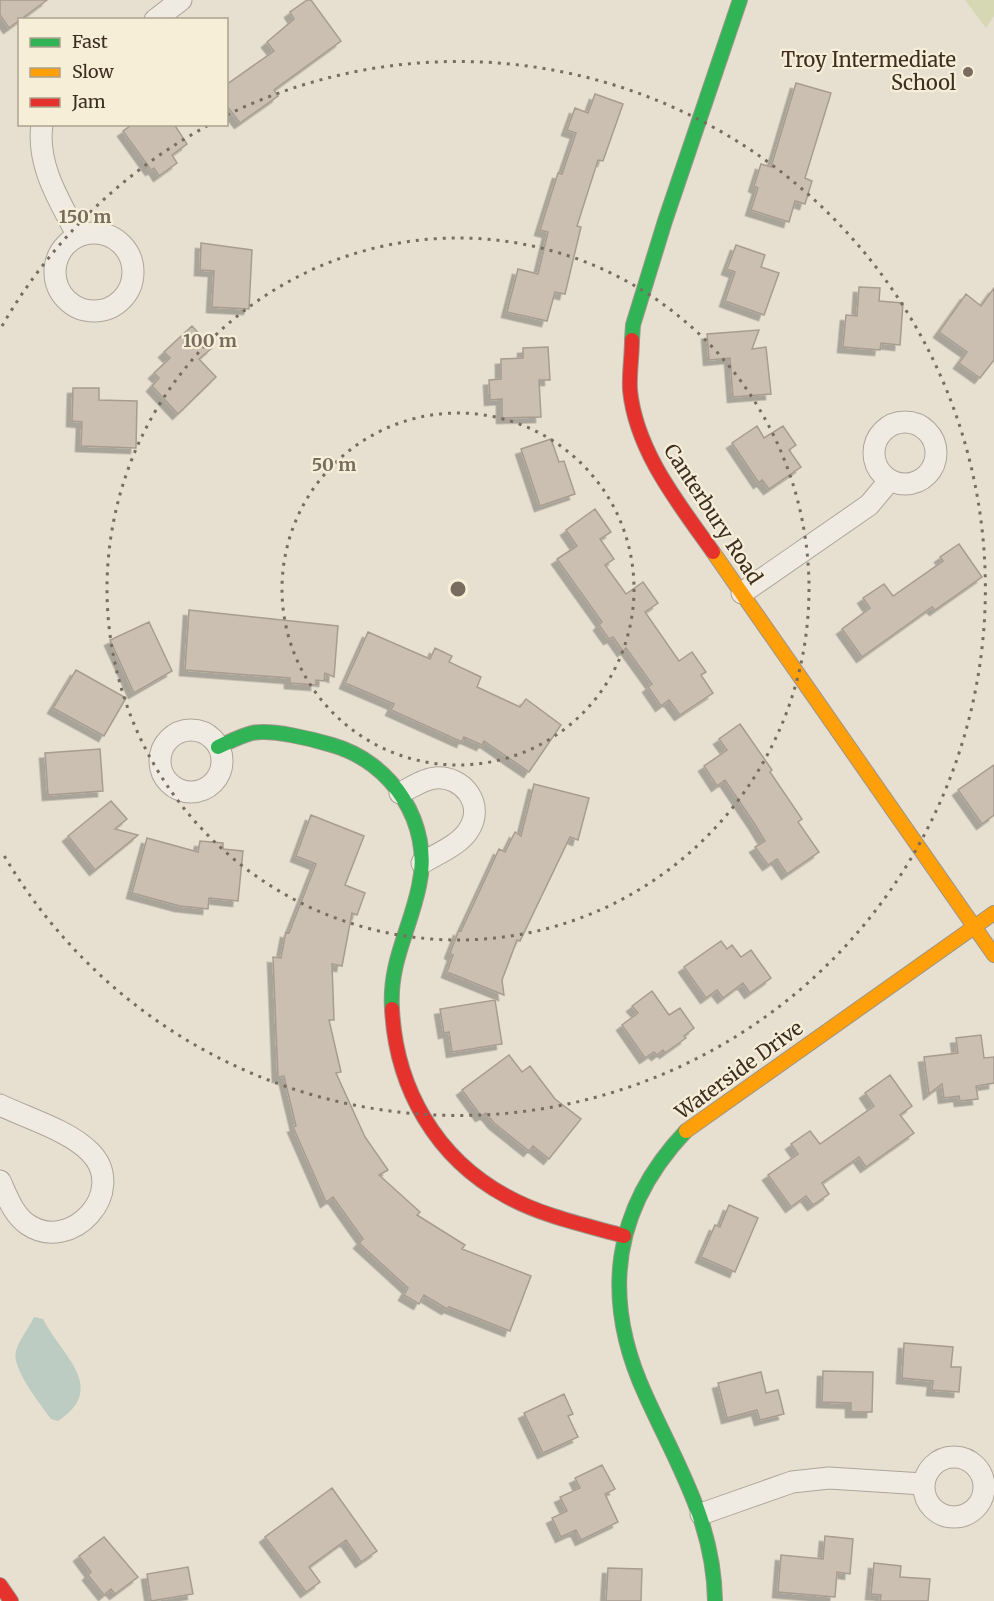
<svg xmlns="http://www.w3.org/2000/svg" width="994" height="1601" font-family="Merriweather,serif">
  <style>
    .green { fill: #d6d7b3 }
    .water { fill: #bcccc2 }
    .building { fill: #cbbfb2; stroke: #a89c90; stroke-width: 1.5; filter: url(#shadow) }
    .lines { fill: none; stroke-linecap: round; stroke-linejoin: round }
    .street-casing { stroke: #ada599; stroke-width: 23 }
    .fast-casing { stroke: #9c958a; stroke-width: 16 }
    .slow-casing { stroke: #9c958a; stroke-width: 16 }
    .jam-casing { stroke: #9c958a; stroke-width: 16 }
    .street { stroke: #efebe3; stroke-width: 21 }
    .fast { stroke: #30b455; stroke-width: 14 }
    .slow { stroke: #ff9f0a; stroke-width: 14 }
    .jam { stroke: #e5322d; stroke-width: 14 }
    .ring { fill: none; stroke: #786c5e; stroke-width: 3; stroke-dasharray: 3 6 }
    .poi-dot { fill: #786c5e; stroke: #f7eed8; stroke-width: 2 }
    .labels { text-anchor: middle; stroke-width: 4.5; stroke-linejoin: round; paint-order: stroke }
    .poi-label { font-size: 20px; fill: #3d2e20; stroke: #f7eed8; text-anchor: end }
    .street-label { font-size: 20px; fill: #3d2e20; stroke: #f7eed8 }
    .centre { fill: #786c5e; stroke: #f7eed8; stroke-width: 3 }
    .ring-label { font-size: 18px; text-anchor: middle; font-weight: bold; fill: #786c5e; stroke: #f7eed8; stroke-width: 4.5; stroke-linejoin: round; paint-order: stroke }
  </style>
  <defs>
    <filter id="shadow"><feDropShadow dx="-5.5" dy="5.5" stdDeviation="0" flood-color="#0004"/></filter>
  </defs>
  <rect width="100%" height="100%" fill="#e7e0d1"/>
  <!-- green -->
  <path class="green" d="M965 0H994V16L986 28Z"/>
  <!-- water -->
  <path class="water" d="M34 1317 43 1319C61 1355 109 1388 58 1421L51 1419C41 1405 11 1368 16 1351 19 1340 29 1328 34 1317Z"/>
  <!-- building -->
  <path class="building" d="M0 0H47L9 28 0 15Z
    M307 0H311L341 41 274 90 278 96 240 123 226 105V85L274 51 267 42 294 19 290 12Z
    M796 83 831 93 805 178 812 181 805 204 795 201 789 222 751 210 758 188 754 186 761 164 771 167Z
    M595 94 623 104 603 161 598 160 577 226 581 227 565 294 555 292 547 321 507 312 518 269 538 274 548 232 540 230 558 173 562 174 576 133 567 130 575 108 588 113Z
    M133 124H174L187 144 172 155 177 163 159 176 154 168 151 170 123 131Z
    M201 243 252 250 249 309 212 307 214 271 200 270Z
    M736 245 765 255 761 267 779 273 764 315 725 301 735 272 727 269Z
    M859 287 880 288 879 301 903 303 900 345 881 343 880 350 843 347 846 315 857 316Z
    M994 288V360L980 378 959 363 967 352 939 332 966 294 981 306Z
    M192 326 212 348 199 359 216 377 178 414 152 386 159 378 154 373 170 358 164 352Z
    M759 330 752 349 766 347 771 394 733 397 730 358 709 360 707 334Z
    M548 347 550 380H539L541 417 502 418V399L490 400 489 380 501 379V359L523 358V348Z
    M73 388H99V400L137 401 136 448 81 446 82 422 72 421Z
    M757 426 764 438 783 426 796 445 789 450 801 467 769 489 762 480 759 483 732 443Z
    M551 439 559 462 564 461 575 494 540 506 521 449Z
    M595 509 611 532 600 539 614 559 605 565 626 594 643 582 658 603 645 612 679 661 692 652 706 672 701 675 713 693 680 715 669 700 661 706 648 687 652 684 626 648 623 651 613 637 609 639 599 625 602 622 557 559 577 546 566 530Z
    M959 544 982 577 935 610 932 607 862 657 842 629 870 608 863 598 884 584 893 596 943 561 940 557Z
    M189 610 338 626 334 677 325 673 324 681 316 680V685L290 683V678L185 670Z
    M149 622 172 671 134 693 110 640Z
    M368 632 430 659 435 648 452 656 449 662 481 677 477 687 520 707 526 699 561 725 529 772 484 741 482 745 464 737 462 742 391 710 394 704 345 683Z
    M76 670 126 698 104 736 53 708Z
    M740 724 772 770 770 772 802 819 798 822 819 852 787 874 777 859 768 865 755 847 765 841 754 823 725 780 717 786 704 766 727 750 719 739Z
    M100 749 103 791 48 795 45 753Z
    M994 765V815L982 824 958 790Z
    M534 784 589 798 578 840 570 837 520 941 517 940 502 980 504 995 447 972 453 955 450 953 459 930 461 931 499 849 505 852 515 832 521 836Z
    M111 801 127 819 115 829 138 835 95 870 68 836Z
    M311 815 364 836 345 885 365 893 357 915 352 913 342 966 332 964 334 1020H329L341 1072 336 1073 365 1137 388 1170 379 1175 420 1212 417 1215 465 1245 462 1249 531 1276 510 1331 449 1307 447 1309 424 1295 419 1304 404 1295 408 1288 359 1243 363 1239 333 1197 326 1202 293 1127 296 1126 284 1076 278 1077 273 957 281 958 286 932 289 933 316 864 296 856Z
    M147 838 198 852 200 841 223 843V849L243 851 238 901 209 898 208 909 180 906 132 893Z
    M721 941 727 949 732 945 741 957 751 950 771 978 750 993 743 983 723 998 717 990 706 998 684 967Z
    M652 991 669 1015 680 1008 694 1028 684 1036 686 1038 665 1053 663 1050 657 1055 654 1052 645 1058 622 1025 638 1013 632 1006Z
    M495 1000 502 1044 452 1052 449 1032 444 1033 440 1009Z
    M981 1035 984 1058 994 1057V1083L976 1086 978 1099 960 1101 959 1096 944 1098 942 1084 929 1094 924 1057 958 1053 956 1038Z
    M509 1055 522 1072 530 1066 555 1099 581 1119 549 1159 533 1146 529 1151 494 1123 486 1113 481 1116 462 1090Z
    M890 1075 912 1106 900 1115 914 1133 866 1167 859 1157 822 1183 829 1194 813 1205 806 1196 791 1207 768 1175 798 1154 791 1144 810 1131 820 1144 874 1106 865 1093Z
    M729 1205 758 1218 735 1272 701 1257 715 1225 720 1227Z
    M904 1343 953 1347 951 1367H961L959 1392 932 1390 933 1381 902 1378Z
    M823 1371 873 1372 872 1412H851V1403L822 1402Z
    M761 1372 766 1393 778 1390 784 1414 760 1420 757 1410 727 1418 718 1383Z
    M564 1394 573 1414 568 1416 578 1437 543 1453 524 1413Z
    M602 1465 615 1489 605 1494 618 1522 581 1540 576 1530 561 1537 552 1518 567 1511 560 1497 580 1488 575 1478Z
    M332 1488 377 1551 361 1562 346 1540 309 1567 320 1582 306 1592 265 1537Z
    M825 1536 853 1539 850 1574 837 1572 835 1597 778 1592 781 1555 823 1559Z
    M104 1537 138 1577 115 1594 111 1589 104 1595 88 1575 91 1572 79 1556Z
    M874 1563 901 1566 900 1577 930 1579 928 1601H880L881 1595 871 1594Z
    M188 1567 193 1594 151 1601 147 1574Z
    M608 1568 642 1569 641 1601H606Z"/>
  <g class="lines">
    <!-- street casing -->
    <g class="street-casing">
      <path id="street" d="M155 20 181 0
        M42 124C36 165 60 202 78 236
        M55 272a39 39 0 1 1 78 0a39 39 0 1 1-78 0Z
        M874 453a31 31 0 1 1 62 0a31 31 0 1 1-62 0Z
        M742 593 869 505 890 480
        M160 761a31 31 0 1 1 62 0a31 31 0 1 1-62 0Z
        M400 793C411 788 423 779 435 778 463 775 486 805 468 831 459 845 437 854 422 863
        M0 1105C27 1118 70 1131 90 1152 129 1191 71 1255 27 1224 13 1214 7 1196 0 1181
        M924 1487a30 30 0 1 1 60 0a30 30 0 1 1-60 0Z
        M701 1514 792 1482 829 1478 923 1484"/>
    </g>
    <!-- fast casing -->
    <g class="fast-casing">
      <path id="fast" d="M632 340 633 325 665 221 740 0
        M218 747C229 742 240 736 252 733 272 729 312 739 332 745 392 762 433 824 419 886 410 930 389 962 392 1009
        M686 1131C612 1209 601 1299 646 1396 677 1465 714 1522 715 1601"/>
    </g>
    <!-- slow casing -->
    <g class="slow-casing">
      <path id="slow" d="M713 552 994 955
        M686 1131 994 913"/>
    </g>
    <!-- jam casing -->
    <g class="jam-casing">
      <path id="jam" d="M632 340C632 356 629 374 630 390 636 451 679 504 713 552
        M392 1009C396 1088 436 1158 506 1196 542 1216 585 1225 624 1236
        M0 1585 11 1601"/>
    </g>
    <!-- street -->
    <use href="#street" class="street"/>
    <!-- fast -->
    <use href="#fast" class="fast"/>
    <!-- slow -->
    <use href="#slow" class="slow"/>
    <!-- jam -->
    <use href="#jam" class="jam"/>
  </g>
  <!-- distance rings -->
  <g class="ring">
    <circle cx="458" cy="589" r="176"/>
    <circle cx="458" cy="589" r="351"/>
    <path d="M2 326A527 527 0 0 1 207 126M227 115A527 527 0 1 1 2 852"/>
  </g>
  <!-- markers -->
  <circle class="poi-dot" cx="968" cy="72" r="6"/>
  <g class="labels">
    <!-- poi labels -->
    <g class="poi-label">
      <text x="956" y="67">Troy Intermediate<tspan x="956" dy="23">School</tspan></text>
    </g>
    <!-- street labels -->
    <g class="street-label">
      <text transform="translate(713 514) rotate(57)" y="7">Canterbury Road</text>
      <text transform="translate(739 1070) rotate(-36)" y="7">Waterside Drive</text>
    </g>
  </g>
  <circle cx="458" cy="589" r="9" class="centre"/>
  <g class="ring-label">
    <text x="85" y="223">150 m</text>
    <text x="210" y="347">100 m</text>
    <text x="334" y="471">50 m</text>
  </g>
  <!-- legend -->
  <rect x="18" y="18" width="210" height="108" fill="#f7eed8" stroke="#ada18e" stroke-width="1.5"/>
  <rect x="30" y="38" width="30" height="9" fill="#30b455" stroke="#ada18e" stroke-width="1.5"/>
  <text x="72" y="48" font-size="18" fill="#3d2e20">Fast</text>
  <rect x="30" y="68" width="30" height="9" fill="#ff9f0a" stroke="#ada18e" stroke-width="1.5"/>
  <text x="72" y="78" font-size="18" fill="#3d2e20">Slow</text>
  <rect x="30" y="98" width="30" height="9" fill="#e5322d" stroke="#ada18e" stroke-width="1.5"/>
  <text x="72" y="108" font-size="18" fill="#3d2e20">Jam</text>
</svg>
